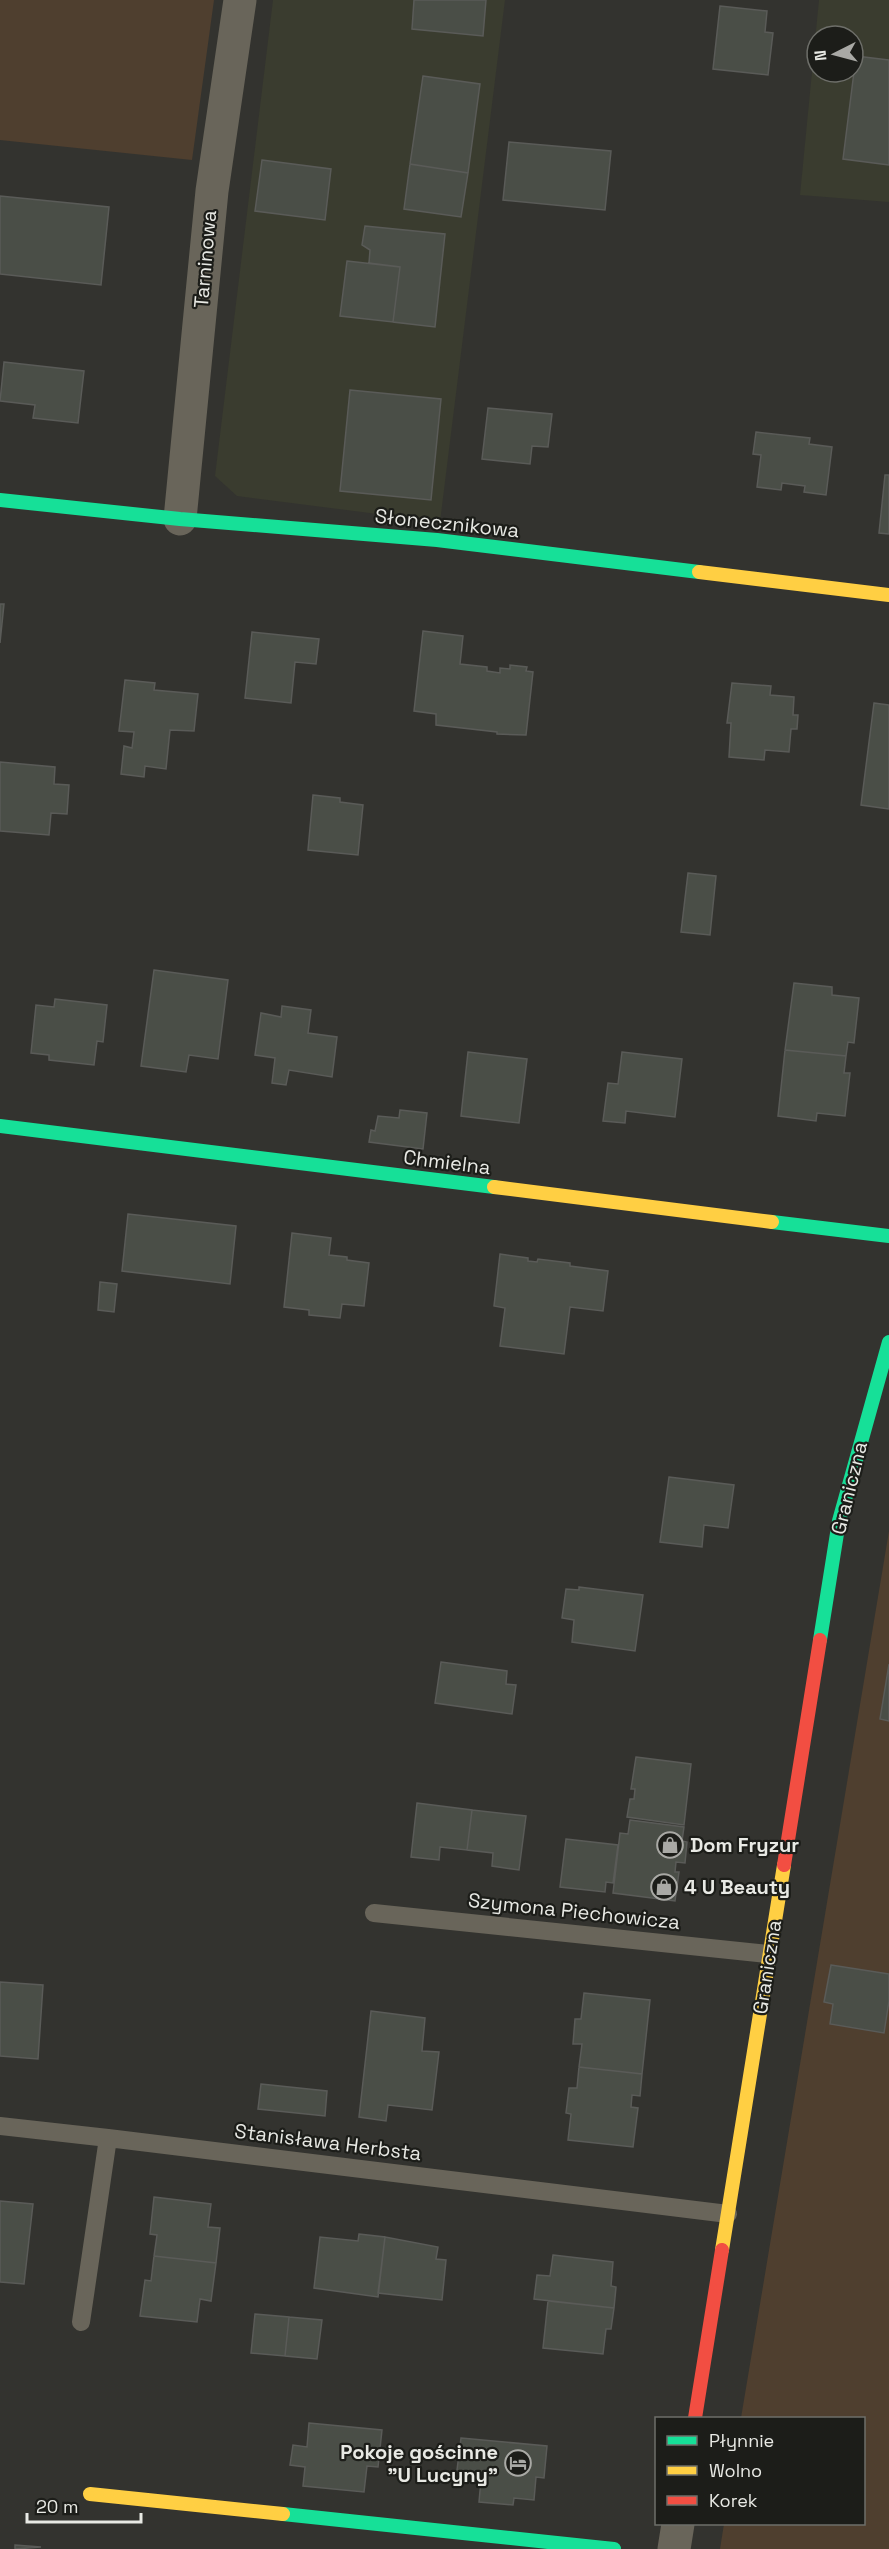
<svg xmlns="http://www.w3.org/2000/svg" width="889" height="2549" font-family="'Space Grotesk',sans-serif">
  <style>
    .built { fill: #3a3c2f; fill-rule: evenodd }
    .green { fill: #4f3f2f }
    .building { fill: #4a4e47; stroke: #5a5b58; stroke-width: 1.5 }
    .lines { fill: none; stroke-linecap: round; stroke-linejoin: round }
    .lane { stroke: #69655a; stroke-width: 18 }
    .street { stroke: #69655a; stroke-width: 33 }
    .fast { stroke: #16e098; stroke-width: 14 }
    .slow { stroke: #ffcf43; stroke-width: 14 }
    .jam { stroke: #f24e42; stroke-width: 14 }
    .labels { text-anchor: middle; stroke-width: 4.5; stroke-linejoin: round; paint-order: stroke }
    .street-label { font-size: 20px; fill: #e8e9e4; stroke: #1c1d19 }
    .poi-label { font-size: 20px; font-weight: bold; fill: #e8e9e4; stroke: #1c1d19; text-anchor: start }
  </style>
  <rect width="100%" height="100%" fill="#33332f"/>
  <!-- built -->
  <path class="built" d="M273 0H505L440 522 237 496 215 476Z
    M819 0H889V202L800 195ZM817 36H853V72H817Z"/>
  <!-- green -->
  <path class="green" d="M0 0H214L192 160 0 140Z
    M889 1531V2549H720L724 2524H864V2418H741Z"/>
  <!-- building -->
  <path class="building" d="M414 0H486L483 36 412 29Z
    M720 6 767 11 765 32 773 33 768 75 713 69Z
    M856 56 889 60V165L843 159Z
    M423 76 480 84 468 173 410 164Z
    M509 142 611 151 605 210 503 200Z
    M262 160 331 169 325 220 255 211Z
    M410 164 468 173 461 217 404 209Z
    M0 196 109 207 101 285 0 274Z
    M365 226 445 234 435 327 393 322 400 267 369 263 370 250 362 245Z
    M347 261 400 267 393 322 340 316Z
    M4 362 84 371 78 423 33 418 35 405 0 401Z
    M350 390 441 399 431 500 340 491Z
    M488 408 552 414 548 447 532 446 530 464 482 459Z
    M756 432 810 438 809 444 832 447 826 495 804 492 805 486 782 483 781 490 757 487 761 455 753 454Z
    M885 475H889V534L879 533Z
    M0 604H4L0 643Z
    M423 631 463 636 460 664 487 667V671L500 673V668L510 669V665L527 667 526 671 533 672 526 735 497 734V732L436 725V714L414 711Z
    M252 632 319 639 316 664 295 662 291 703 245 698Z
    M125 680 155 683 154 690 198 694 194 731 170 730 166 769 145 766 144 777 121 774 124 746 132 748 134 732 119 731Z
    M732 683 771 686 770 695 794 697 793 715H798L797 729H791L789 752 765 750 764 760 729 757 731 723H727Z
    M874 703 889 705V809L861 805Z
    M0 762 55 767 54 784 69 785 67 814 51 813 49 835 0 831Z
    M313 795 340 798V802L363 805 358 855 308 850Z
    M688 873 716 876 710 935 681 932Z
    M154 970 228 980 218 1059 189 1055 186 1072 141 1066Z
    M794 983 832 987V995L859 998 854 1043 848 1042 846 1056 785 1050Z
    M55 999 107 1005 103 1042 97 1041 94 1065 49 1060V1055L31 1053 36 1005 54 1007Z
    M282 1006 311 1010 308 1033 337 1037 332 1077 289 1070 286 1085 272 1083 275 1058 255 1055 261 1013 281 1017Z
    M785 1050 846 1056 844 1073H850L845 1116 817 1113 816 1121 778 1116Z
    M468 1052 527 1059 519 1123 461 1116Z
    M622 1052 682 1059 675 1117 626 1111 625 1123 603 1121 608 1083 618 1084Z
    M400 1110 427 1113 423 1149 369 1142 371 1130 375 1131 378 1116 399 1118Z
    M128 1214 236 1226 230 1284 122 1271Z
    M292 1233 331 1238 329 1255 347 1257V1260L369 1263 364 1306 342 1304 340 1318 309 1315V1310L284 1307Z
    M500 1254 528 1258V1261L537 1262 538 1259 570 1263V1266L608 1271 603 1311 570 1307 564 1354 500 1346 505 1308 494 1306Z
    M100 1282 117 1284 114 1312 98 1310Z
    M669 1477 734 1485 728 1528 704 1525 702 1547 660 1542Z
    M579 1587 643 1595 635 1651 572 1642 574 1620 562 1618 566 1589 579 1590Z
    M441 1662 507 1671 506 1684 516 1685 512 1714 435 1703Z
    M889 1664V1721L880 1719Z
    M636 1757 691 1764 684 1825 627 1817 630 1799H634L635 1789H631Z
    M417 1803 472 1810 467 1850 440 1847 439 1860 411 1857Z
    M472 1810 526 1816 519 1870 492 1866 493 1853 467 1850Z
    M630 1820 684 1827 682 1841 687 1842 685 1863 676 1862 675 1872H679L675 1901 613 1893 620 1833 628 1834Z
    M566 1839 618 1845 613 1883 606 1882 605 1892 560 1887Z
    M831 1965 889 1974V2001L884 2033 830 2024 833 2004 824 2002Z
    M0 1982 43 1985 38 2059 0 2056Z
    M584 1993 650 2000 642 2074 579 2067 582 2044H573L575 2019H581Z
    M371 2011 425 2018 422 2051 439 2052 432 2110 388 2105 386 2121 359 2117Z
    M579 2067 642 2074 640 2096 632 2095 631 2107 638 2108 633 2147 568 2140 571 2114 566 2113 569 2088H577Z
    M261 2084 327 2091 325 2116 258 2109Z
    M154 2197 211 2204 208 2227 220 2228 216 2263 154 2256 157 2235 150 2234Z
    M0 2201 33 2204 24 2284 0 2282Z
    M359 2234 385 2237 378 2297 314 2288 320 2237 358 2241Z
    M385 2237 438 2247 436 2259 446 2260 442 2300 378 2293Z
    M553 2255 613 2262 611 2286 616 2287 614 2308 534 2299 537 2275 550 2276Z
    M154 2256 216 2263 211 2301 200 2299 197 2322 140 2316 145 2280 151 2281Z
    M548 2301 614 2308 611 2329H606L603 2354 543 2348Z
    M255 2314 289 2317 285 2356 251 2353Z
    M289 2317 322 2320 317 2359 285 2356Z
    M309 2423 382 2430 378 2467 367 2466 364 2492 303 2486 305 2467 290 2465 293 2445 307 2447Z
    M461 2438 547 2446 544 2478 536 2477 534 2500 514 2498 513 2505 479 2502 481 2480 456 2478Z
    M15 2545 41 2547 15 2549Z"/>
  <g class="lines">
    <!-- lane -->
    <path class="lane" d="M374 1913 768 1954
      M0 2126 108 2138
      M81 2322 108 2138 728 2214"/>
    <!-- street -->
    <path class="street" d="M180 519 212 191 240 0
      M674 2549 678 2524"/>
    <!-- fast -->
    <path class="fast" d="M0 500 180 519 437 540 699 572
      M0 1126 494 1187
      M772 1222 889 1236
      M820 1640 839 1521 889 1342
      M283 2514 614 2549"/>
    <!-- slow -->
    <path class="slow" d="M699 572 889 595
      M494 1187 772 1222
      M722 2250 784 1865
      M90 2494 283 2514"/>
    <!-- jam -->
    <path class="jam" d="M784 1865 820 1640
      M695 2418 722 2250"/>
  </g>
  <!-- icons -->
  <defs>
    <g id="shop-ring" transform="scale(1.35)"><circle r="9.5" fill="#1c1d19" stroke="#a9a9a5" stroke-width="1.5"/><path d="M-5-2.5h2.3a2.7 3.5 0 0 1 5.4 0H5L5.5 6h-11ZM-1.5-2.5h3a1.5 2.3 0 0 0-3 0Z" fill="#a9a9a5"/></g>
    <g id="hotel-ring" transform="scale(1.35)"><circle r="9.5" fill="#1c1d19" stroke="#a9a9a5" stroke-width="1.5"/><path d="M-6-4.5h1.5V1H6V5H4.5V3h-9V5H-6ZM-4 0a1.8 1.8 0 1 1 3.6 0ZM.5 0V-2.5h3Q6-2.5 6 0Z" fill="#a9a9a5"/></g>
  </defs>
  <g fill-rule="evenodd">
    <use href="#shop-ring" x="670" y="1845"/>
    <use href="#shop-ring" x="664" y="1887"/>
    <use href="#hotel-ring" x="518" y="2463"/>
  </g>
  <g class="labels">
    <!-- street labels -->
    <g class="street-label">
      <text transform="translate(205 259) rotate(-85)" y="7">Tarninowa</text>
      <text transform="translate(447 523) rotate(6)" y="7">Słonecznikowa</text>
      <text transform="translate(447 1162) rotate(7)" y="7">Chmielna</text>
      <text transform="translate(849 1488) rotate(-76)" y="7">Graniczna</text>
      <text transform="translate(574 1911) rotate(6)" y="7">Szymona Piechowicza</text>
      <text transform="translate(767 1967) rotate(-81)" y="7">Graniczna</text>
      <text transform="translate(328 2142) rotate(7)" y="7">Stanisława Herbsta</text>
    </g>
    <!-- poi labels -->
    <g class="poi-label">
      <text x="690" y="1852">Dom Fryzur</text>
      <text x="684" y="1894">4 U Beauty</text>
      <text x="498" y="2459" text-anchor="end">Pokoje gościnne<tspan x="498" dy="23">"U Lucyny"</tspan></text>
    </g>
  </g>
  <!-- legend -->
  <rect x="655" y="2417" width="210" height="108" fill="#1c1d19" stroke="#6e6f6a" stroke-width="1.5"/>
  <rect x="667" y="2436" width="30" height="9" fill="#16e098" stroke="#6e6f6a" stroke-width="1.5"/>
  <text x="709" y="2447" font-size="18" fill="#e8e9e4">Płynnie</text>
  <rect x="667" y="2466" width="30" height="9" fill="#ffcf43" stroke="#6e6f6a" stroke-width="1.5"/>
  <text x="709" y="2477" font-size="18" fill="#e8e9e4">Wolno</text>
  <rect x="667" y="2496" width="30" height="9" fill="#f24e42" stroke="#6e6f6a" stroke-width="1.5"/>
  <text x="709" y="2507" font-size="18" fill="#e8e9e4">Korek</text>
  <!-- north arrow -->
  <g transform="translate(835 54) rotate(264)"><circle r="28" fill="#1c1d19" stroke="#6e6f6a" stroke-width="1.5"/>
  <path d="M0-4.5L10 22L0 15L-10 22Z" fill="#a9a9a5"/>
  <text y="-9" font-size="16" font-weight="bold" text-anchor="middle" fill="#e8e9e4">N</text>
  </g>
  <!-- scale -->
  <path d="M27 2513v9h114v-9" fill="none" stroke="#e8e9e4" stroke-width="3"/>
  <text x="36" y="2513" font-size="18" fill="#e8e9e4" stroke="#1c1d19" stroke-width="4.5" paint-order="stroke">20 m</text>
</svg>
